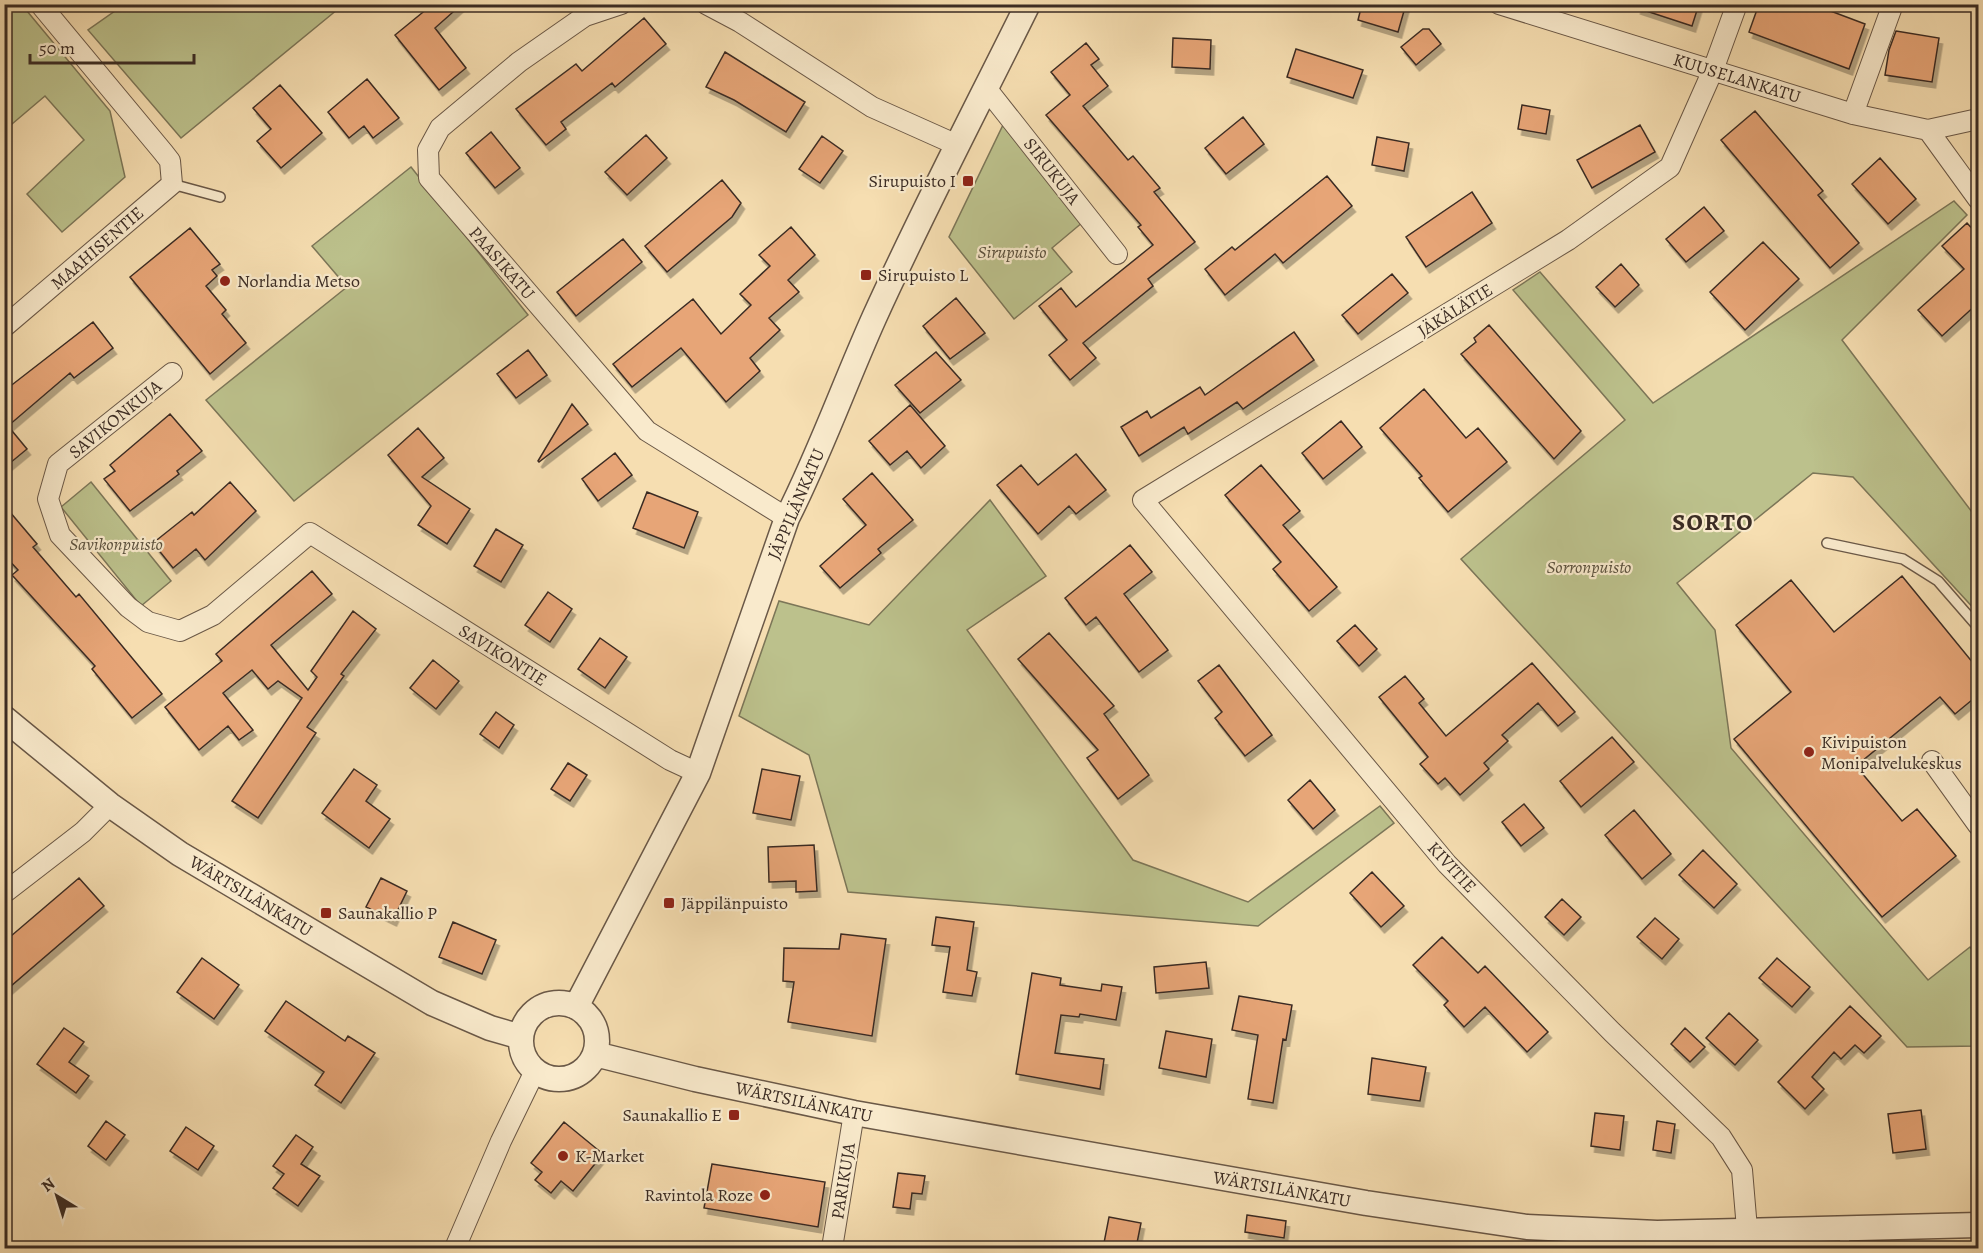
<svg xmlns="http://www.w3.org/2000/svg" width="1983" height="1253" font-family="Alegreya,serif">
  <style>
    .green { fill: #bcc18c; stroke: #7c7658; stroke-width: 1.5 }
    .building { fill: #e7a577; stroke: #3b2c24; stroke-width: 1.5; filter: url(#shadow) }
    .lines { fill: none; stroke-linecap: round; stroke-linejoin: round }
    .service-casing { stroke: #6a5847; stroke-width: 12 }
    .minor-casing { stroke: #6a5847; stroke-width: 22 }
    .tertiary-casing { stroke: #6a5847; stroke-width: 27 }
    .service { stroke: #f9eacc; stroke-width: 9 }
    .minor { stroke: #f9eacc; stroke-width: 20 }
    .tertiary { stroke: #f9eacc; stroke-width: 24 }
    .poi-dot { fill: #8f2418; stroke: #f9eacc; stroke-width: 2 }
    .labels { text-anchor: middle; stroke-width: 4.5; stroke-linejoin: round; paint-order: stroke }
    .street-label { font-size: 18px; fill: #3b2c24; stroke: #f9eacc }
    .poi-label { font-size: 18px; fill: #3b2c24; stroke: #f9eacc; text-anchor: start }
    .park-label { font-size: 18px; font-style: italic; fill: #5b513e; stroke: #f9eacc }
    .district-label { font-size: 24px; font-weight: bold; letter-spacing: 1.5px; fill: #3b2c24; stroke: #f9eacc }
  </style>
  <defs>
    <filter id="shadow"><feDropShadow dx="3.5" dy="6" stdDeviation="0" flood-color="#0004"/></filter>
  </defs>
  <rect width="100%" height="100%" fill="#f6deb1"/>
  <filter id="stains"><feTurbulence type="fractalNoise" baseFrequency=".00333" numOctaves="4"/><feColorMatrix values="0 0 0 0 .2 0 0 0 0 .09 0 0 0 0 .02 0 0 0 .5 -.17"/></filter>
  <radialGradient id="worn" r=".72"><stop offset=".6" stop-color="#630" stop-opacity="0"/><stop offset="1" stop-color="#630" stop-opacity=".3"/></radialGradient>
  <!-- green -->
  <path class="green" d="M8 4 22 5 110 111 125 177 62 232 27 194 84 140 45 96 5 130 4 8Z
    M125 4H343V5L181 138 88 30Z
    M1004 123 1083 222 1052 248 1072 272 1014 319 949 237Z
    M411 167 528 315 294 501 206 400 347 287 312 246Z
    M1954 201 1967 215 1842 340 1978 520V613L1853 477 1813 473 1677 583 1715 630 1731 748 1928 980 1970 947 1978 957V1046L1907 1047 1461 559 1625 420 1513 290 1540 272 1653 403Z
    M91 482 171 581 141 606 61 507Z
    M990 500 1046 576 967 630 1133 860 1248 902 1380 806 1394 823 1258 926 848 892 809 755 739 716 779 601 869 625Z"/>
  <!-- building -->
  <path class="building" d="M433 4H462L435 28 466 68 439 90 395 35Z
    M1362 4H1406L1398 32 1358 20Z
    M1638 4H1699L1692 26 1637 8Z
    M1759 4H1812L1865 24 1849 69 1749 32Z
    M644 18 666 44 615 87 612 83 561 122 566 129 546 145 516 109 576 64 582 71Z
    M1423 29H1429L1441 44 1416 65 1401 47Z
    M1896 31 1939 38 1932 82 1885 75 1889 50Z
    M1173 38 1211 40 1210 69 1172 67Z
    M1086 43 1099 59 1091 65 1108 86 1083 106 1128 160 1133 156 1160 188 1154 192 1195 242 1148 279 1153 286 1083 343 1096 358 1070 380 1049 355 1067 340 1039 306 1061 288 1076 307 1153 245 1138 227 1141 225 1046 115 1070 95 1051 72Z
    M1296 49 1363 70 1353 98 1287 77Z
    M725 52 805 102 786 132 734 100 706 87Z
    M367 79 399 118 373 138 364 126 349 138 328 112Z
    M280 85 322 133 281 168 257 141 271 129 253 108Z
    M1522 105 1550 110 1546 134 1518 129Z
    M1755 111 1823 191 1818 195 1859 243 1830 268 1721 140Z
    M1243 117 1264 144 1226 174 1205 148Z
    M1640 125 1655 152 1592 188 1577 160Z
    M491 132 520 168 495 188 466 153Z
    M646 135 667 158 627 195 605 172Z
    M822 136 843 151 820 183 799 169Z
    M1377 137 1409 143 1404 171 1372 165Z
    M1880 158 1916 199 1888 224 1852 184Z
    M1327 176 1352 206 1283 263 1275 254 1225 295 1205 269 1232 247 1235 250Z
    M722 180 741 203 732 217 667 272 645 246Z
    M1472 192 1492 223 1426 267 1406 237Z
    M1704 207 1724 231 1686 262 1666 239Z
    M1967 223 1978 235V303L1942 336 1918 310 1964 269 1942 246Z
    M791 227 815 255 788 280 799 292 769 318 780 330 750 358 760 371 726 402 681 348 632 387 613 364 693 299 721 334 751 305 740 294 770 266 759 255Z
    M190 228 220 264 212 270 217 276 206 286 226 310 222 314 246 343 210 374 130 277Z
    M623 239 642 262 576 316 557 292Z
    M1763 242 1799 279 1745 330 1710 292Z
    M1621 264 1639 285 1615 307 1596 287Z
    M1392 274 1408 293 1358 334 1342 315Z
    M956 298 985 333 950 359 923 326Z
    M93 322 113 348 74 378 70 373 8 426 27 449 4 468V391Z
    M1489 325 1581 431 1554 459 1461 354 1476 342 1474 338Z
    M1294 332 1314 360 1243 409 1237 402 1188 434 1184 427 1139 456 1121 427 1147 411 1151 418 1200 387 1205 395Z
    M528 350 547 375 516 398 497 374Z
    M936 352 961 380 920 413 895 385Z
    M1424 389 1466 438 1478 428 1507 462 1448 512 1419 478 1422 476 1380 428Z
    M572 404 588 424 539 462 538 461Z
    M910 405 945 446 921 468 907 451 890 465 869 441Z
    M170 414 202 451 177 471 179 474 130 511 104 479 115 471 110 465Z
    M1341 421 1362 447 1323 479 1302 453Z
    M418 428 444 458 422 477 470 509 447 544 418 525 431 506 388 455Z
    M615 453 632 475 598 501 582 479Z
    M1076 454 1106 490 1076 514 1069 506 1038 534 997 485 1021 465 1038 485Z
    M1261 465 1300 511 1283 525 1337 587 1309 611 1273 569 1281 562 1225 495Z
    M872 473 913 520 878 549 881 553 840 588 820 566 866 525 843 499Z
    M230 482 256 511 205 560 196 549 173 568 153 543 192 512 194 515Z
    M647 492 698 512 684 548 633 528Z
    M4 505 37 544 33 547 76 597 79 594 162 694 132 718 92 669 95 666 12 575 18 570 4 555Z
    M496 529 523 545 501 582 474 566Z
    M1130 545 1152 572 1124 594 1168 650 1139 672 1096 617 1086 625 1065 598Z
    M312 571 332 594 271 645 308 690 317 677 311 671 353 611 376 629 341 674 344 676 307 727 316 733 258 818 232 801 302 698 278 681 268 689 252 670 223 693 253 730 239 740 228 726 199 750 165 707 222 661 216 654Z
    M1902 576 1978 669V695L1955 714 1940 697 1856 766 1902 821 1917 809 1956 856 1882 917 1734 739 1791 692 1736 625 1791 580 1834 632Z
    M548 592 572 609 550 642 525 625Z
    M1355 625 1377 649 1359 666 1337 641Z
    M1049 633 1114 706 1104 714 1149 775 1118 799 1087 758 1098 750 1018 659Z
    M600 638 627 657 605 688 578 669Z
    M433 660 459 681 436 709 410 688Z
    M1532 663 1575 712 1558 726 1538 703 1502 735 1508 741 1484 763 1489 769 1460 795 1445 778 1438 784 1420 764 1428 757 1379 697 1405 676 1424 699 1419 703 1446 736Z
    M1219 665 1272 735 1245 756 1215 718 1222 712 1198 681Z
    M496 712 514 725 499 748 480 734Z
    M1612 737 1634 762 1581 807 1560 781Z
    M568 763 587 775 570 801 551 789Z
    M354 769 377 785 366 801 390 819 369 848 322 813Z
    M762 769 800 776 791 820 753 813Z
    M1310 780 1335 810 1313 829 1288 800Z
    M1524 804 1544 828 1521 846 1502 822Z
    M1634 810 1671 854 1642 879 1605 835Z
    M814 845 817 891 796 892V881L769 882 768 847Z
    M1703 850 1737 884 1714 908 1679 875Z
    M1372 872 1404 906 1381 927 1350 893Z
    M79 878 104 906 4 992V942Z
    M381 878 407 891 393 920 366 907Z
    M1562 899 1581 917 1564 935 1545 917Z
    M936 917 974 922 967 970 977 972 972 996 943 992 950 947 932 945Z
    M1655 918 1679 939 1662 959 1637 937Z
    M453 922 496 940 482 974 439 957Z
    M841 934 886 939 872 1036 788 1022 794 982 783 981 784 948 839 949Z
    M1442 937 1478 973 1485 966 1548 1032 1527 1052 1485 1007 1464 1027 1444 1005 1448 1001 1413 965Z
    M202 958 239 985 214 1019 177 992Z
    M1777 958 1810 987 1792 1007 1759 978Z
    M1206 962 1209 988 1156 993 1154 967Z
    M1032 973 1061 978 1060 985 1101 991 1102 984 1122 987 1116 1020 1080 1014 1079 1017 1061 1015 1055 1053 1104 1059 1100 1089 1016 1074Z
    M1239 996 1292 1005 1286 1040 1283 1039 1273 1103 1248 1099 1258 1035 1232 1030Z
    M286 1001 345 1041 348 1036 375 1053 341 1103 315 1085 324 1072 265 1031Z
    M1850 1006 1881 1036 1864 1053 1855 1045 1841 1059 1834 1052 1812 1077 1824 1089 1805 1109 1778 1082Z
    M1729 1013 1758 1040 1735 1065 1706 1038Z
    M64 1028 84 1042 69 1062 89 1076 76 1093 37 1064Z
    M1685 1028 1705 1047 1690 1062 1671 1044Z
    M1166 1031 1212 1039 1206 1077 1159 1068Z
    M1372 1058 1426 1067 1420 1101 1368 1094Z
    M1921 1110 1926 1149 1893 1153 1888 1114Z
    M1595 1113 1624 1116 1620 1150 1591 1146Z
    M106 1121 125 1135 106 1160 88 1146Z
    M1657 1121 1675 1124 1671 1153 1653 1150Z
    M564 1122 603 1154 573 1191 561 1181 551 1193 535 1180 542 1172 531 1163Z
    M186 1127 214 1146 198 1170 170 1151Z
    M296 1135 313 1147 301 1164 320 1176 298 1206 273 1188 284 1174 273 1166Z
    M712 1164 825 1182 818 1227 704 1208Z
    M898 1173 925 1176 922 1194 912 1193 910 1209 893 1207Z
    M1247 1215 1286 1221 1284 1238 1245 1232Z
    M1109 1217 1141 1223 1136 1248H1103Z"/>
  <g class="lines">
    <!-- service casing -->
    <g class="service-casing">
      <path id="service" d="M172 184 220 197
        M1827 543 1903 559 1938 581 1978 627
        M1844 1230 1845 1248"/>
    </g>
    <!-- minor casing -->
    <g class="minor-casing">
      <path id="minor" d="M621 4 585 16 519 62 440 128 428 150 429 178 647 431 787 518
        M706 4 740 22 872 107 957 145
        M1499 4 1853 114 1928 130 1978 119
        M1737 4 1713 70 1670 167 1568 240 1143 500 1447 864 1612 1032 1721 1137 1742 1170 1747 1229
        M986 88 1117 254
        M1853 114 1893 4
        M1928 130 1978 199
        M4 327 172 184 170 161 163 152 40 4
        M172 373 58 464 48 499 60 535 128 607 148 622 180 631 213 615 310 533 670 760 698 773
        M1932 761 1978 825
        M4 893 83 832 110 805
        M455 1248 501 1141 535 1071
        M832 1248 854 1113"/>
    </g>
    <!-- tertiary casing -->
    <g class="tertiary-casing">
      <path id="tertiary" d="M4 718 110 805 180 854 432 1003 490 1028 521 1037
        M521 1041a38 38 0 1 1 76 0a38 38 0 1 1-76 0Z
        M576 1007 698 773 787 518C820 453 844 385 874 318 922 212 976 109 1028 4
        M595 1054 695 1079 854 1113 1366 1203 1527 1227 1657 1233 1978 1225"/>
    </g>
    <!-- service -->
    <use href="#service" class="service"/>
    <!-- minor -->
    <use href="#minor" class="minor"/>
    <!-- tertiary -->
    <use href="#tertiary" class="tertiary"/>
  </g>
  <!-- markers -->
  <g class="poi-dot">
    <rect x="962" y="175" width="12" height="12" rx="3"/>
    <rect x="860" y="269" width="12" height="12" rx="3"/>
    <circle cx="225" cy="281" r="6"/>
    <circle cx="1809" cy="752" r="6"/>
    <rect x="663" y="897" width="12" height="12" rx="3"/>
    <rect x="320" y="907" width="12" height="12" rx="3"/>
    <rect x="728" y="1109" width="12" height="12" rx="3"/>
    <circle cx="563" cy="1156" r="6"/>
    <circle cx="765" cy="1195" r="6"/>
  </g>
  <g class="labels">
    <!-- street labels -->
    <g class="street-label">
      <text transform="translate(1737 78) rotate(17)" y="6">KUUSELANKATU</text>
      <text transform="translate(1052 171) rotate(52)" y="6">SIRUKUJA</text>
      <text transform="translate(97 248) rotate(-41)" y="6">MAAHISENTIE</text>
      <text transform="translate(502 263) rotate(49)" y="6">PAASIKATU</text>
      <text transform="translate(1455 310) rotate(-32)" y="6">JÄKÄLÄTIE</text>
      <text transform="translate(115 419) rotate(-39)" y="6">SAVIKONKUJA</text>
      <text transform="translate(796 504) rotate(-67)" y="6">JÄPPILÄNKATU</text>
      <text transform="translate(503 655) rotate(32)" y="6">SAVIKONTIE</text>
      <text transform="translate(1452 867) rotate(47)" y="6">KIVITIE</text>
      <text transform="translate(251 896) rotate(31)" y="6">WÄRTSILÄNKATU</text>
      <text transform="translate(804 1102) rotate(12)" y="6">WÄRTSILÄNKATU</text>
      <text transform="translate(843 1181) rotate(-81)" y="6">PARIKUJA</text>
      <text transform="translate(1282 1189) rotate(10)" y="6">WÄRTSILÄNKATU</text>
    </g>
    <!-- poi labels -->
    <g class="poi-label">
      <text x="956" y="187" text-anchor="end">Sirupuisto I</text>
      <text x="878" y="281">Sirupuisto L</text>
      <text x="237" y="287">Norlandia Metso</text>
      <text x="1821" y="748">Kivipuiston<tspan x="1821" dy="21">Monipalvelukeskus</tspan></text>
      <text x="681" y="909">Jäppilänpuisto</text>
      <text x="338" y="919">Saunakallio P</text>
      <text x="722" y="1121" text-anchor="end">Saunakallio E</text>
      <text x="575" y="1162">K-Market</text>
      <text x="753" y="1201" text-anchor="end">Ravintola Roze</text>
    </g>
    <!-- park labels -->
    <g class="park-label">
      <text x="1012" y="258">Sirupuisto</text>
      <text x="116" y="550">Savikonpuisto</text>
      <text x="1589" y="573">Sorronpuisto</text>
    </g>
    <!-- district labels -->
    <g class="district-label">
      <text x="1713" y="530">SORTO</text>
    </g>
  </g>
  <!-- margin -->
  <rect width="1983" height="1253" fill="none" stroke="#f6deb1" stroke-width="24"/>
  <rect x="6" y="6" width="1971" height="1241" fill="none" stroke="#3b2c24" stroke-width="3"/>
  <rect x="12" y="12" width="1959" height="1229" fill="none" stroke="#3b2c24" stroke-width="1.5"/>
  <!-- north arrow -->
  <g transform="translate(57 1196) rotate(322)" stroke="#f9eacc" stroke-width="4.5" paint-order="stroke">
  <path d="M0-4.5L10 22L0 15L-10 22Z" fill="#3b2c24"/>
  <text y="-9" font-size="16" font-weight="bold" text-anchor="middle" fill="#3b2c24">N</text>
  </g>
  <!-- scale -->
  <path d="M30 54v9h164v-9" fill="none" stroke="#3b2c24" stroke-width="3"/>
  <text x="39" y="54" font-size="18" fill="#3b2c24" stroke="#f9eacc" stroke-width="4.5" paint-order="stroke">50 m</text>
  <rect width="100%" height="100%" filter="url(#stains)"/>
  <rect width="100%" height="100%" fill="url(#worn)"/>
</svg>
